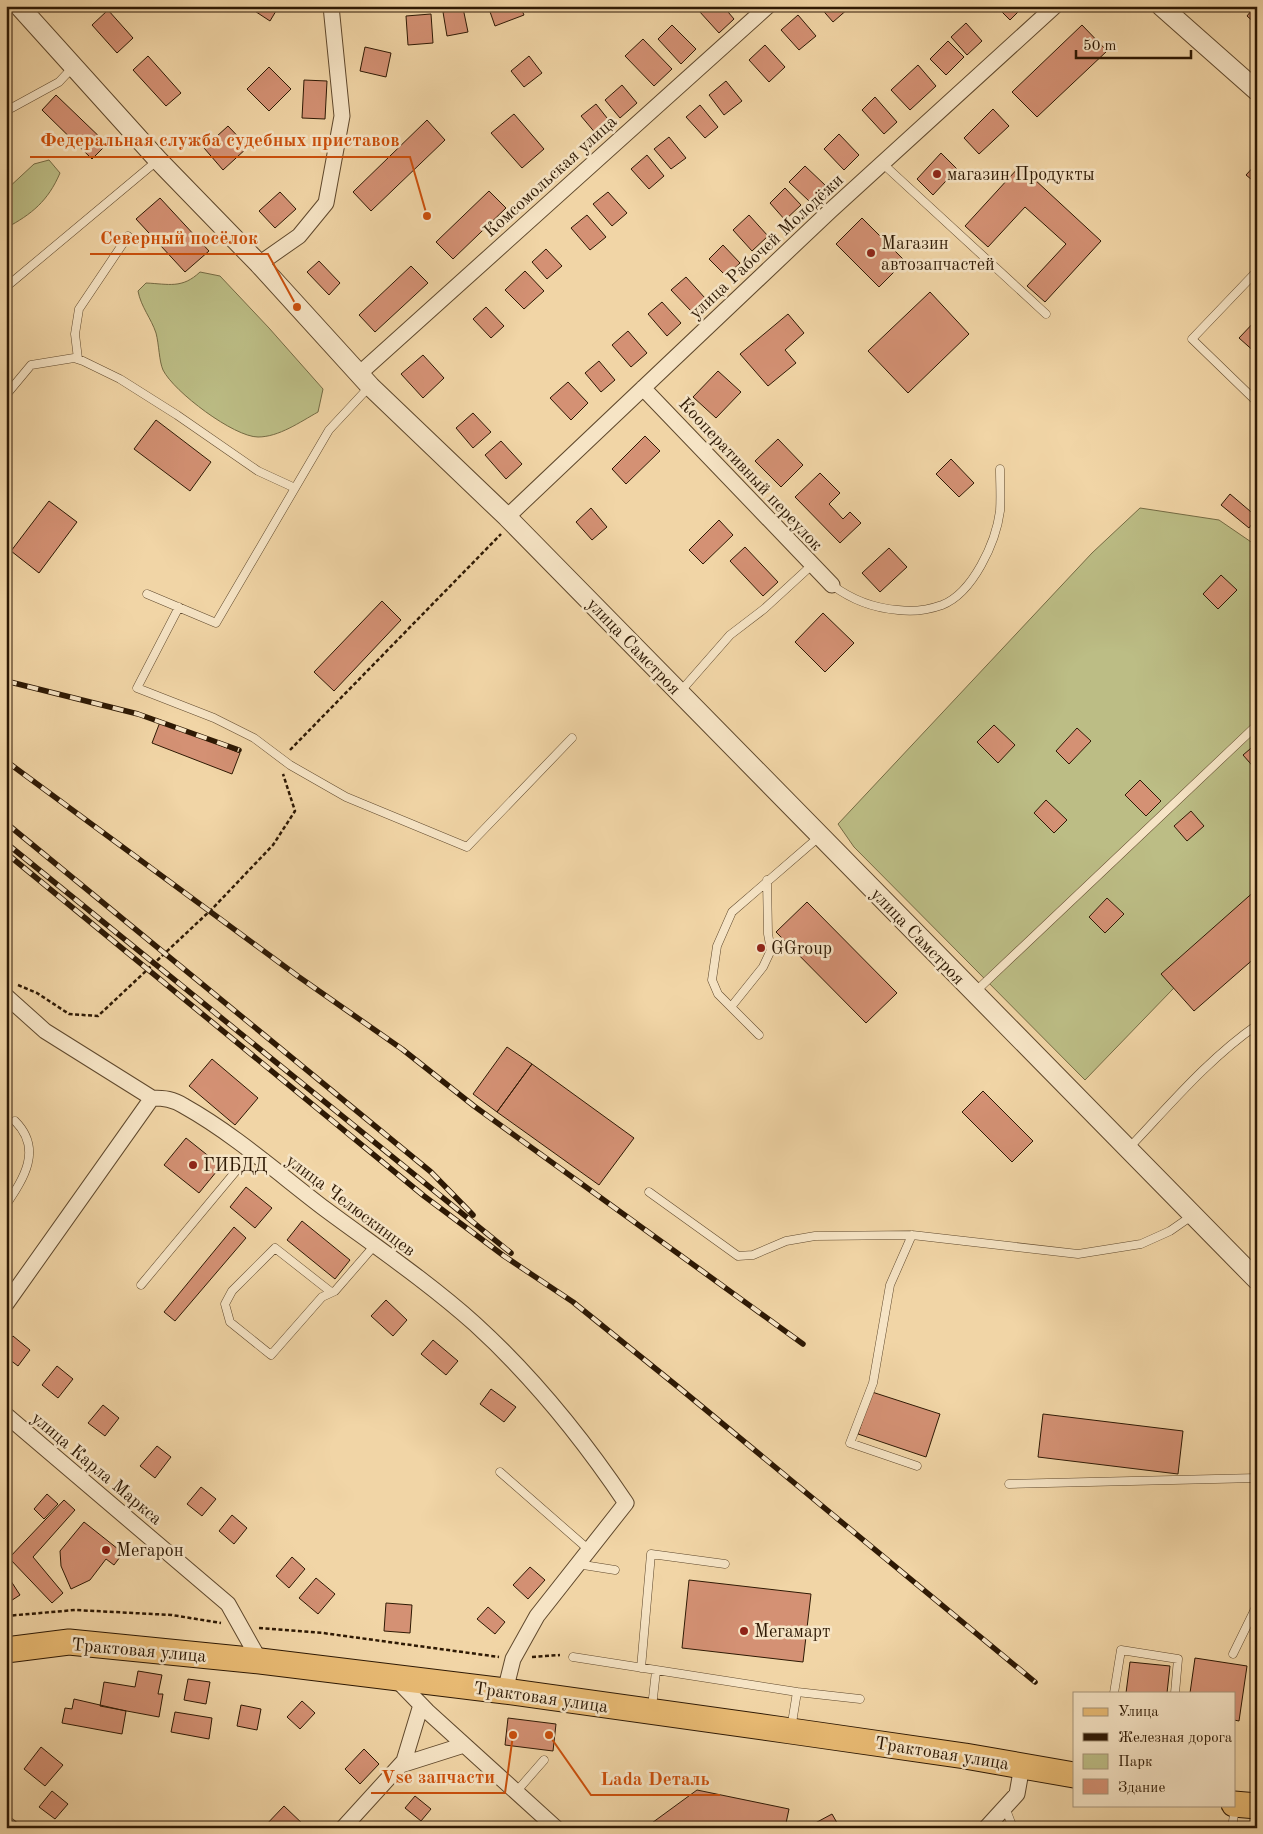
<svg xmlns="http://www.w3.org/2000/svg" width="1263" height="1834" font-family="'Old Standard TT',serif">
<rect width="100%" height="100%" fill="#f1d5a6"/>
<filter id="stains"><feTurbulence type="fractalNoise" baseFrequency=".004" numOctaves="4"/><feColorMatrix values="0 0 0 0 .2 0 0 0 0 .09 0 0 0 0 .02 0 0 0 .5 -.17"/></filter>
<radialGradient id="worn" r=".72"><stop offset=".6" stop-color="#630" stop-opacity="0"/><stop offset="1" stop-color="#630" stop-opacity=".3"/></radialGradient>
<!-- green -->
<path fill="#bcbd85" stroke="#756b44" d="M49,160l11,13c-12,28 -28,41 -54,55v-38l28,-26z
M200,272l20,4 49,52 54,61 -5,23c-18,10 -39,25 -60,25 -24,0 -84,-45 -95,-67 -4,-9 -4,-26 -7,-37 -5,-15 -15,-26 -18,-42l8,-8c23,1 36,6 54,-11z
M1140,508l79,12 38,26v356l-172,178 -231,-233 -16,-23 254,-271z"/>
<!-- building -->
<path fill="#d49174" stroke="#2e1904" d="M247,6h32l-9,15z
M488,6h32l4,9 -29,11z
M705,6h18l11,13 -15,14 -20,-22z
M819,6h29l1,2 -16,14z
M996,6h28l-14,14z
M1255,6h2v19l-10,-9z
M463,8l5,24 -21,4 -4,-24z
M108,10l25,28 -16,15 -25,-28z
M431,14l2,29 -25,2 -2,-29z
M798,15l18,21 -17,14 -18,-20z
M966,23l16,18 -15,14 -16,-18z
M672,25l24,24 -15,15 -23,-25z
M1082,25l25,26 -70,66 -25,-25z
M643,39l29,30 -18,17 -29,-30z
M948,41l16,16 -18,18 -16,-16z
M765,45l20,22 -16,15 -20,-22z
M365,47l26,6 -5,24 -26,-6z
M148,56l33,37 -15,13 -33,-36z
M529,56l13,17 -18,14 -13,-16z
M918,65l18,21 -26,24 -19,-20z
M269,67l22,22 -22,22 -22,-22z
M304,80l23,1 -2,38 -23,-1z
M726,81l16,20 -18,14 -15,-20z
M622,85l15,18 -17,15 -15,-18z
M56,95l51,49 -15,15 -50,-49z
M875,97l22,25 -13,12 -22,-24z
M596,104l15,19 -14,12 -16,-19z
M700,105l18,22 -13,11 -19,-21z
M993,109l16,17 -30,28 -15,-16z
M514,114l30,35 -22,19 -31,-35z
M427,120l18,20 -74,71 -18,-19z
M228,126l20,21 -25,23 -19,-22z
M839,134l20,21 -15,15 -20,-21z
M669,137l17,21 -15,11 -17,-20z
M941,153l16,16 -24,26 -16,-16z
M647,155l17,21 -15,13 -18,-20z
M1257,163v21l-11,-9z
M805,166l20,19 -16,16 -20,-19z
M1020,166l81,75 -56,61 -18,-16 39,-42 -41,-37 -37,40 -23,-21z
M785,188l16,17 -16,15 -15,-17z
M489,191l17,17 -53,51 -17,-17z
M280,192l16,17 -21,19 -16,-17z
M608,192l19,21 -15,13 -19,-22z
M160,198l49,53 -24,21 -49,-53z
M587,215l19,22 -16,13 -19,-22z
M749,215l19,21 -16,15 -19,-21z
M862,218l43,43 -26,26 -43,-43z
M723,245l17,18 -14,13 -17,-17z
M546,249l16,17 -15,13 -15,-17z
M319,261l21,22 -11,12 -22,-23z
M411,266l17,17 -53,49 -16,-17z
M525,271l19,20 -20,18 -19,-19z
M686,277l19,21 -14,13 -20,-21z
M930,292l39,42 -61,59 -40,-42z
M662,302l19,21 -14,13 -19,-22z
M486,307l18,19 -13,12 -18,-19z
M788,314l16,19 -19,17 11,13 -28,23 -28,-32z
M1257,319v35l-18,-16z
M628,331l19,22 -16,14 -19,-22z
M423,355l21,23 -21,20 -22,-24z
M599,361l16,19 -14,12 -16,-19z
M718,371l23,21 -25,26 -23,-21z
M568,382l20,21 -17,17 -21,-22z
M473,413l18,19 -18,16 -17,-20z
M156,420l55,42 -21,29 -56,-42z
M645,436l15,15 -34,33 -14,-15z
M778,439l25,26 -22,22 -26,-26z
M501,441l21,23 -16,15 -21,-24z
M951,459l23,24 -15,14 -23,-23z
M820,473l20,20 -11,11 14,15 7,-7 11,11 -21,20 -45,-46z
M1230,494l27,23 -8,11 -28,-23z
M49,501l28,21 -38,51 -28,-22z
M591,508l16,19 -15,13 -16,-18z
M719,520l14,15 -30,29 -14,-14z
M745,547l33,35 -15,14 -33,-35z
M889,548l18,19 -27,25 -18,-19z
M1221,575l16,15 -19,19 -15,-15z
M382,601l19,19 -67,71 -20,-19z
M823,613l31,30 -29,29 -30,-30z
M160,722l80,31 -8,21 -80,-31z
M994,725l21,20 -17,18 -21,-21z
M1077,728l14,13 -22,23 -13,-13z
M1257,743v28l-14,-16z
M1140,780l21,21 -15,15 -21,-21z
M1046,800l21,20 -13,13 -20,-20z
M1191,811l13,15 -17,15 -13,-15z
M1257,889v67l-63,55 -33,-37z
M1107,898l17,16 -19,19 -16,-16z
M807,902l90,91 -31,30 -90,-91z
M507,1047l25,17 -35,48 -24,-18z
M212,1059l46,39 -23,27 -46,-39z
M532,1064l102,74 -35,47 -102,-73z
M983,1091l50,50 -21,21 -50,-50z
M186,1138l35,28 -22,27 -35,-28z
M246,1187l26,21 -17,20 -25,-21z
M302,1221l48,39 -15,19 -48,-39z
M234,1227l12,11 -71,83 -11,-9z
M386,1300l21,20 -14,16 -22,-20z
M13,1336l17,14 -12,16 -12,-9v-13z
M433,1340l25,21 -12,14 -25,-21z
M57,1366l16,13 -15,19 -16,-13z
M491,1389l25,18 -12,15 -24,-18z
M872,1392l68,22 -14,43 -68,-23z
M103,1405l16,13 -14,18 -17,-13z
M1043,1414l140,17 -5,43 -140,-17z
M157,1446l14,11 -16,21 -15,-12z
M201,1487l15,12 -14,17 -15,-12z
M47,1494l11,10 -14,15 -10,-10z
M64,1500l11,10 -42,47 30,36 -11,10 -43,-45z
M232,1515l15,13 -13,16 -15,-13z
M84,1522l39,31 -9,12 -8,-6 -16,21 -19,9 -10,-23 -1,-15z
M292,1557l13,12 -16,19 -13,-12z
M530,1567l15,13 -17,19 -15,-14z
M9,1578l11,17 -14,9v-25z
M316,1578l19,16 -17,20 -19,-16z
M689,1580l122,14 -8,68 -121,-14z
M386,1603l26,2 -2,28 -26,-2z
M488,1607l17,15 -10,12 -18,-15z
M1195,1658l52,8 -8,55 -5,-1v-27h-44z
M1130,1662l40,4 -3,27h-41z
M138,1671l24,4 -4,19h5l-4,23 -59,-11 4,-24 31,5z
M188,1679l22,3 -4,22 -22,-4z
M74,1699l52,12 -4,23 -60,-11 3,-15 7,1z
M302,1701l13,12 -15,16 -13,-12z
M241,1705l20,4 -4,21 -20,-4z
M175,1712l37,6 -3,21 -38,-7z
M508,1718l48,6 -3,27 -48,-6z
M41,1747l22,18 -18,21 -21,-17z
M364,1749l15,15 -19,20 -15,-15z
M697,1790l92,19 -4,19h-61l-18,-4 -6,4h-55z
M52,1791l16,13 -13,15 -16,-12z
M415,1796l16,13 -10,12 -16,-13z
M284,1806l23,22h-44z
M832,1814l8,14h-34z"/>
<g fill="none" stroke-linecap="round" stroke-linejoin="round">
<defs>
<path id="service" d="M6,111l53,-29 14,-15
M882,163l164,151
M1257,271l-65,68 65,63
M6,287l152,-127
M78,359l-3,-25 4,-25 49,-73
M6,395l25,-30 43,-7 9,3 37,18 57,36 81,56 37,17
M832,585c20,15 40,23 66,25 15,2 30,0 44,-5 31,-12 54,-63 58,-94 1,-14 0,-28 0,-42
M147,594l69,29 113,-193 41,-44
M179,607l-42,81 77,30 40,20 36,27 56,32 121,50 105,-109
M680,692l50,-57 34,-26 48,-44
M975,992l282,-267
M731,1007l32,-40 8,-17 -3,-16 -1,-54
M759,1035l-41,-41 -6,-14 5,-34 15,-34 88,-76
M1128,1149c41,-43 80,-90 129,-124
M649,1192l89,64 15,-1 33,-14 29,-5 97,-1 166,19 63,-10 29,-13 23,-16
M6,1205c18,-27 37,-56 9,-84
M912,1235l-22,50 -17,98 -23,60 67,23
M141,1285l110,-132
M331,1292l-56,-44 -43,43 -7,13 5,18 41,33 51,-58 13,-6 39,-45
M500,1472l88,77
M1009,1484l248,-6
M577,1564l38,6
M1233,1654l24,-49
M573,1657l224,35 63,7
M641,1668l10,-114 74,10
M1114,1693l7,-43 57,9 -3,34
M652,1707l4,-36
M791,1729l6,-37
M516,1792l28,-32
M1005,1807l8,21
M1232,1828l3,-20"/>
<path id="minor" d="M259,264l40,-28 27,-33 16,-87 -11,-110
M359,374l409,-368
M643,388l189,197
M507,517l323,-306 225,-205
M6,996l39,35 107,67c12,0 21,1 32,8 50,28 95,68 141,103 50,37 103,73 150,115 57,52 108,115 151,179l-89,113 -24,43 -8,32
M6,1304l146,-206
M6,1415l222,189 32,57
M395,1678l32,33 129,117
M401,1765l63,-20
M6,1824l5,4
M343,1828l61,-67 17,-56
M986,1828l31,-34 5,-28"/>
<path id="tertiary" d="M19,6l139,154 101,104 111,122 137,131 750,763
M1161,6l96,85"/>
<path id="primary" d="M6,1650l63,-8 191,19 245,30 286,40 174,25 109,19
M1234,1804l23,2"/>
</defs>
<!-- service casing -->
<use href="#service" stroke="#5f482c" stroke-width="9"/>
<!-- minor casing -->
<use href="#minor" stroke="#5f482c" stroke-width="17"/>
<!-- tertiary casing -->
<use href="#tertiary" stroke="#5f482c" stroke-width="21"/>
<!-- primary casing -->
<use href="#primary" stroke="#2e1904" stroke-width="27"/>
<!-- path -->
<path stroke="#2e1904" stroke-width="2.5" stroke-dasharray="4 2.5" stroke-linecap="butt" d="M290,750l211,-216
M18,985l19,8 32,21 29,2 115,-108 60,-63 22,-34 -12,-37
M6,1616l69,-6 97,5 49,8
M259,1628l64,5 176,24
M532,1657l28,-2"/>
<!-- service -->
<use href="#service" stroke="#f6e4c5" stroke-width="8"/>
<!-- minor -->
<use href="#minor" stroke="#f6e4c5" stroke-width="15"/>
<!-- tertiary -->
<use href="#tertiary" stroke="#f6e4c5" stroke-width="19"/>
<!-- primary -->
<use href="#primary" stroke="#e8ba73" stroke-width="25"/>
<defs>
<path id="rail" d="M6,681l132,33 101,36
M6,761l293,216 103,72 72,57 329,238
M6,823l425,349 42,43
M6,843l505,410
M6,853l418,343 80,60 69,46 104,84 358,296"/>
</defs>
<!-- rail casing -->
<use href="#rail" stroke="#2e1904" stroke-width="5.5"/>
<!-- rail -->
<use href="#rail" stroke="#f6e4c5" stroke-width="4" stroke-dasharray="11" stroke-linecap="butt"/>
</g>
<!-- markers -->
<g fill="#8f2418" stroke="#f6e4c5" stroke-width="2">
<circle cx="937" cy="174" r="5"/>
<circle cx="871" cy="253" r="5"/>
<circle cx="761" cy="948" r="5"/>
<circle cx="193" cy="1165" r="5"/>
<circle cx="106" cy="1550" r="5"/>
<circle cx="744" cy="1631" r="5"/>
</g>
<g text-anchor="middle" stroke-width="5" stroke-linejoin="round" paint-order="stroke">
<!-- poi labels -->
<g font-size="18" fill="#2e1904" stroke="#f6e4c5" text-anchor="start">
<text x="947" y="180">магазин Продукты</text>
<text x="881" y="249">Магазин<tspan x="881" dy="21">автозапчастей</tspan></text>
<text x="771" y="954">GGroup</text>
<text x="203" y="1171">ГИБДД</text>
<text x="116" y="1556">Мегарон</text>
<text x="754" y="1637">Мегамарт</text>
</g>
<!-- street labels -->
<g font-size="18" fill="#2e1904" stroke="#f6e4c5">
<text transform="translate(550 176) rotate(-42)" y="6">Комсомольская улица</text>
<text transform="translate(766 246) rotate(-43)" y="6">улица Рабочей Молодёжи</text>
<text transform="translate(751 474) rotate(47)" y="6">Кооперативный переулок</text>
<text transform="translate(634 646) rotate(46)" y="6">улица Самстроя</text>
<text transform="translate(918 936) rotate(46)" y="6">улица Самстроя</text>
<text transform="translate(351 1205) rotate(37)" y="6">улица Челюскинцев</text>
<text transform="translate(97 1468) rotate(40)" y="6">улица Карла Маркса</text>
<text transform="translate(139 1650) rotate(5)" y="6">Трактовая улица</text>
<text transform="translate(541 1697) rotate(8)" y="6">Трактовая улица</text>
<text transform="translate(942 1753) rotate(9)" y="6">Трактовая улица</text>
</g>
</g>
<!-- callouts -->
<path fill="none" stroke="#cc4f0b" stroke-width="2" d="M427 216L410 157H30M297 307L268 254H90M513 1735L505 1793H371M549 1735L591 1795H720"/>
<g fill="#cc4f0b" stroke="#f6e4c5" stroke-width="2">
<circle cx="427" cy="216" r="5"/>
<circle cx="297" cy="307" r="5"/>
<circle cx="513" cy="1735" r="5"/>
<circle cx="549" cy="1735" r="5"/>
</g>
<g font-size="19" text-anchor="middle" font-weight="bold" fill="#cc4f0b" stroke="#f6e4c5" stroke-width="5" stroke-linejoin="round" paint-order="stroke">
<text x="220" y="146">Федеральная служба судебных приставов</text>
<text x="179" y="244">Северный посёлок</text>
<text x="438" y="1783">Vse запчасти</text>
<text x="655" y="1785">Lada Dеталь</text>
</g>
<!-- margin -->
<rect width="1263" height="1834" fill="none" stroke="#f1d5a6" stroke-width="25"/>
<rect x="8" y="8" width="1248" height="1819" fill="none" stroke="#2e1904" stroke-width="2.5"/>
<rect x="12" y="12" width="1238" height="1809" fill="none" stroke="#2e1904"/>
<!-- legend -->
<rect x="1073" y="1692" width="162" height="115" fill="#f6e4c5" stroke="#a69378"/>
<rect x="1083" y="1708" width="25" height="8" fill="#e8ba73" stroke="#a69378"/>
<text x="1118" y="1716" font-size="15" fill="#2e1904">Улица</text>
<rect x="1083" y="1733" width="25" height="8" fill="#2e1904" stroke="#a69378"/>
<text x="1118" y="1742" font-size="15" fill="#2e1904">Железная дорога</text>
<rect x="1083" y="1754" width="25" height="15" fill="#bcbd85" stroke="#a69378"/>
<text x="1118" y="1766" font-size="15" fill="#2e1904">Парк</text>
<rect x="1083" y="1779" width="25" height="15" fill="#d49174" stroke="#a69378"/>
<text x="1118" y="1792" font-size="15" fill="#2e1904">Здание</text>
<!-- scale -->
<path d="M1076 50v8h115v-8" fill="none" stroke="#2e1904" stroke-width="2.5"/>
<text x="1083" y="50" font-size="15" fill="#2e1904" stroke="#f6e4c5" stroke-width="4" paint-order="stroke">50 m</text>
<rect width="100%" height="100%" filter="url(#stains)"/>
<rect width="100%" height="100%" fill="url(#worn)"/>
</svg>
